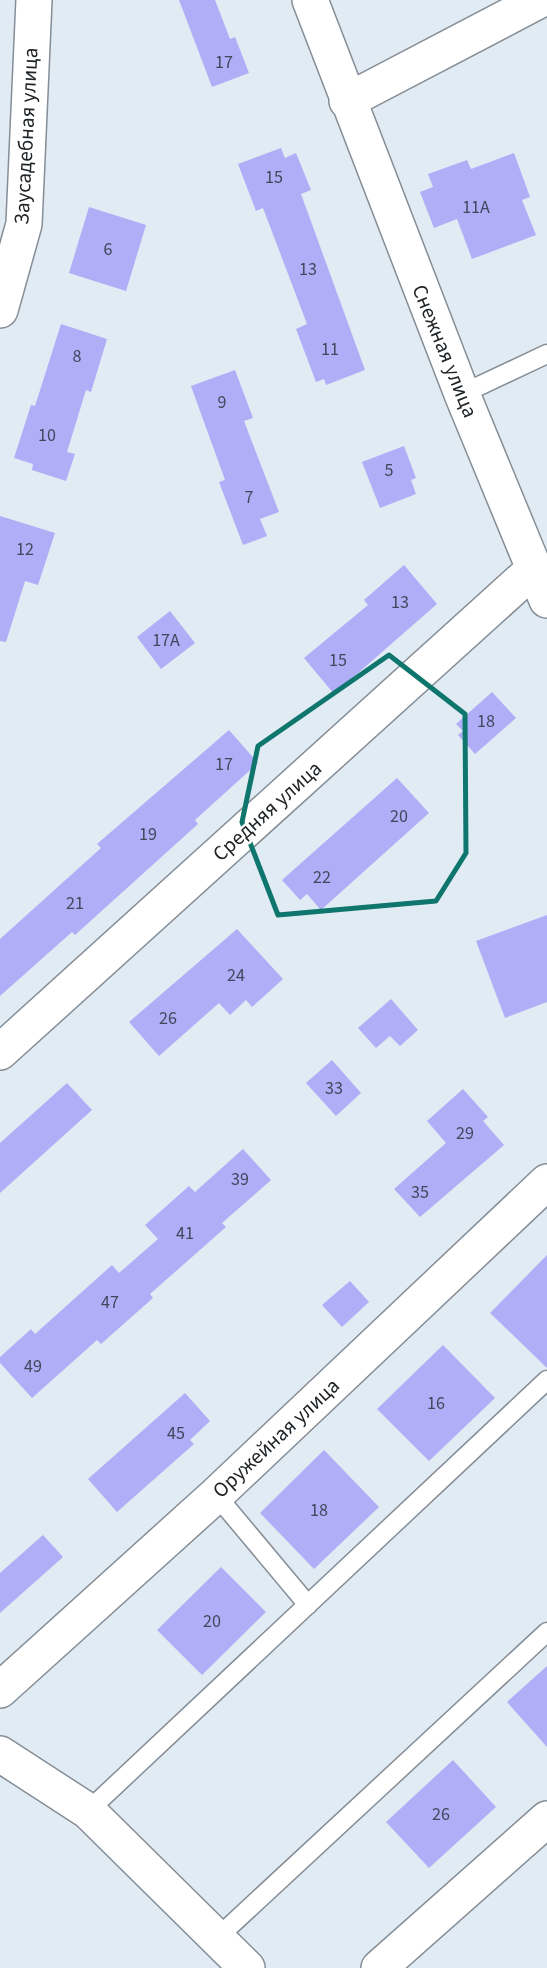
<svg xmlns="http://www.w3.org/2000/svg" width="547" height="1968" font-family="'Source Sans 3',sans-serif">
<rect width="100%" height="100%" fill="#e1ebf4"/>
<!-- building -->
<path fill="#afaef7" d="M179,0h36l15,39 5,-2 14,36 -37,14z
M281,148l4,10 11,-5 15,37 -10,4 64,176 -39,15 -2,-6 -8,3 -20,-53 11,-5 -44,-116 -7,3 -18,-47z
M514,153l16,44 -8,3 14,35 -64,24 -15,-40 -23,9 -14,-36 13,-5 -5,-13 39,-14 4,9z
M89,207l57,18 -20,66 -57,-18z
M61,324l46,15 -16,53 -5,-2 -19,62 8,2 -9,27 -34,-11 1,-6 -19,-6 17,-53 4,1z
M235,370l18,48 -9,3 35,91 -19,7 7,17 -24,9 -24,-63 6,-2 -34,-94z
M404,446l12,32 -5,2 5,14 -36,14 -18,-46z
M0,516l55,17 -17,52 -13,-4 -19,61 -6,-1z
M404,565l33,39 -103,90 -30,-36 64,-53 -4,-5z
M170,611l25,32 -34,26 -24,-32z
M492,692l24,26 -41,36 -17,-19 5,-4 -7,-7z
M229,730l29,33 -63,57 3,4 -123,111 -3,-3 -72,64v-57l101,-91 -4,-4z
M397,778l32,35 -108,97 -14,-16 -7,6 -18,-20z
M547,915v87l-42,16 -29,-77z
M237,929l46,50 -31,28 -6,-7 -16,15 -11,-12 -60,53 -30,-34z
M391,999l27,31 -18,16 -10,-10 -14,12 -18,-20z
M332,1060l29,33 -25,23 -30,-33z
M67,1083l25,27 -92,83v-50z
M463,1089l25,28 -5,4 21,24 -84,72 -26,-28 52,-46 -19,-22z
M243,1149l28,31 -49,43 4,4 -76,67 3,4 -52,46 -4,-4 -65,58 -32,-35v-6l31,-28 4,5 77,-69 7,8 39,-34 -13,-14 44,-39 6,6z
M547,1255v113l-57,-55z
M350,1281l19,21 -27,25 -20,-22z
M443,1345l52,53 -66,63 -52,-52z
M185,1393l25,28 -20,19 4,4 -77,68 -29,-33z
M324,1450l55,57 -65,62 -54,-56z
M43,1535l20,22 -63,56v-40z
M221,1567l45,45 -64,63 -45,-45z
M547,1666v81l-40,-45z
M453,1760l43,47 -67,61 -43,-46z"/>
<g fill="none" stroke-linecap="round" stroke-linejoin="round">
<defs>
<path id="lane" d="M462,394l85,-40
M216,1495l92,110
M88,1811l459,-431
M217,1938l330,-306"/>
<path id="street" d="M310,0l152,394 85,206
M347,101l193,-101
M0,310l24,-86 10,-224
M0,1052l534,-483
M0,1690l216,-195 331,-313
M0,1754l88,57 159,157
M379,1968l168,-149"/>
</defs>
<!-- lane casing -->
<use href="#lane" stroke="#858e96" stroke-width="21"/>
<!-- street casing -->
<use href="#street" stroke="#858e96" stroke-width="38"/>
<!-- lane -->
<use href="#lane" stroke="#fff" stroke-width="18"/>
<!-- street -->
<use href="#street" stroke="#fff" stroke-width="35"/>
</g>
<!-- marked area -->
<path fill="none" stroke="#0f766e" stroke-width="5" stroke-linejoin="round" d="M389,655l76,59 1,139 -30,48 -158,14 -36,-93 16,-76z"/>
<g text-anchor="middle" stroke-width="5" stroke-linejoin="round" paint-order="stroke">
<!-- number labels -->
<g font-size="18" fill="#44475c">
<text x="224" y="68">17</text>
<text x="274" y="183">15</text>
<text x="476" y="213">11А</text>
<text x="108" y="255">6</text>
<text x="308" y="275">13</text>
<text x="330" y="355">11</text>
<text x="77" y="362">8</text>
<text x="222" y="408">9</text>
<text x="47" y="441">10</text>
<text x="389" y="476">5</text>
<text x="249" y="503">7</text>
<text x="25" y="555">12</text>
<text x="400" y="608">13</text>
<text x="166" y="646">17А</text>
<text x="338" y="666">15</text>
<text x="486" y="727">18</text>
<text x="224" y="770">17</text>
<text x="399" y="822">20</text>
<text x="148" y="840">19</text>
<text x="322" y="883">22</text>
<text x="75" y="909">21</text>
<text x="236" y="981">24</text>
<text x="168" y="1024">26</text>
<text x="334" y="1094">33</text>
<text x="465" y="1139">29</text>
<text x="240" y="1185">39</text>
<text x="420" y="1198">35</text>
<text x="185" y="1239">41</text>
<text x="110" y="1308">47</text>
<text x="33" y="1372">49</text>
<text x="436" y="1409">16</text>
<text x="176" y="1439">45</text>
<text x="319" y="1516">18</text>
<text x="212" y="1627">20</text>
<text x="441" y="1820">26</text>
</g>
<!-- street labels -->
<g font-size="21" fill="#212528" stroke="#fff">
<text transform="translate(26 136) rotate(-87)" y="7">Заусадебная улица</text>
<text transform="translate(445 351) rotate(68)" y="7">Снежная улица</text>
<text transform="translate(267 811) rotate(-42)" y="7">Средняя улица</text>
<text transform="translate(276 1438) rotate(-43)" y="7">Оружейная улица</text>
</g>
</g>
</svg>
